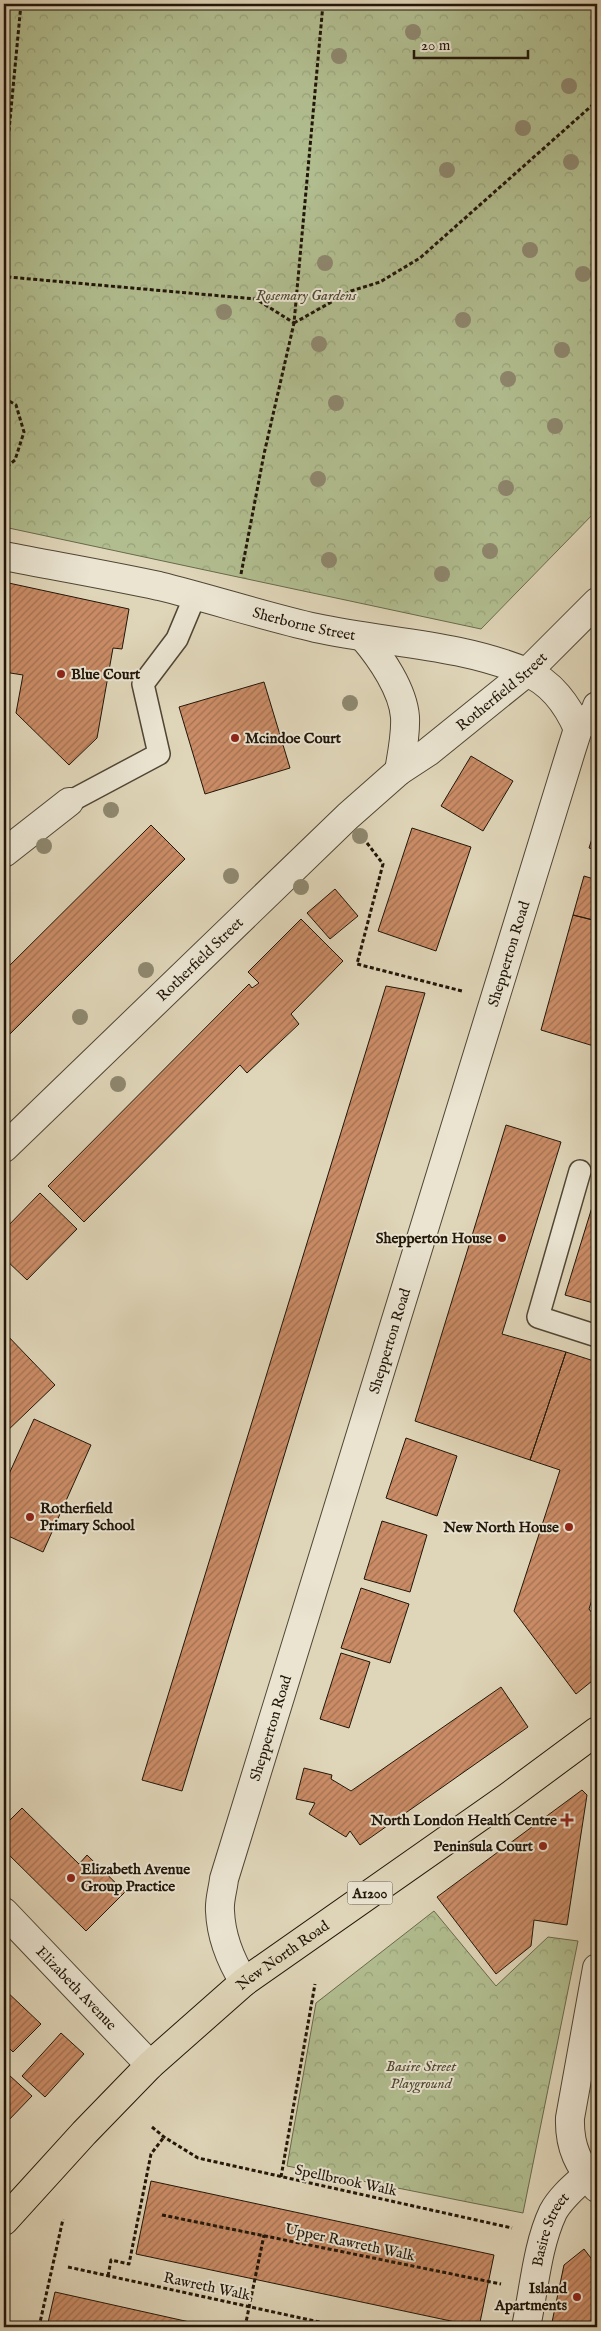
<svg xmlns="http://www.w3.org/2000/svg" width="601" height="2331" font-family="'IM FELL English',serif">
<defs>
<pattern id="park-crowns" width="20" height="18" patternUnits="userSpaceOnUse" patternTransform="scale(1.25)"><rect width="20" height="18" fill="#b1bd8f"/><path d="M2 6a3 3 0 1 1 6 0M12 15a3 3 0 1 1 6 0" fill="none" stroke="#98a27a"/></pattern>
<pattern id="building-hatch" width="6" height="6" patternUnits="userSpaceOnUse" patternTransform="scale(1.25)"><rect width="6" height="6" fill="#ca8c66"/><path d="M-1 1l2-2M0 6l6-6M5 7l2-2" fill="none" stroke="#a47152"/></pattern>
</defs>
<rect width="100%" height="100%" fill="#dfd5b8"/>
<filter id="stains"><feTurbulence type="fractalNoise" baseFrequency=".004" numOctaves="4"/><feColorMatrix values="0 0 0 0 .2 0 0 0 0 .09 0 0 0 0 .02 0 0 0 .5 -.17"/></filter>
<radialGradient id="worn" r=".72"><stop offset=".6" stop-color="#630" stop-opacity="0"/><stop offset="1" stop-color="#630" stop-opacity=".3"/></radialGradient>
<!-- park -->
<path fill="url(#park-crowns)" stroke="#696a4c" d="M4,4h593v506l-116,119 -477,-102z
M434,1911l62,75 52,-49 30,4 -55,272 -236,-47 29,-163z"/>
<!-- building -->
<path fill="url(#building-hatch)" stroke="#211609" d="M4,582l125,27 -7,40 -9,-1 -16,90 -28,27 -53,-52 7,-38 -19,-3z
M264,682l26,86 -85,26 -26,-87z
M471,756l42,25 -30,50 -42,-25z
M597,823v27l-8,-2z
M151,825l34,34 -181,181v-69z
M412,828l59,19 -35,104 -58,-20z
M584,876l13,4v41l-24,-6z
M335,889l23,27 -28,23 -23,-26z
M573,915l24,6v126l-56,-17z
M301,919l42,42 -52,53 8,10 -52,49 -7,-8 -156,157 -36,-36 201,-202 3,4 7,-5 -11,-11z
M386,986l39,7 -243,798 -40,-11z
M506,1125l55,17 -59,192 64,18 -36,108 -115,-39z
M597,1191v113l-32,-9z
M40,1193l37,36 -50,51 -23,-22v-28z
M4,1332l51,53 -51,49z
M566,1352l31,10v222l-8,25 8,11v57l-21,17 -62,-83 46,-141 -30,-10z
M34,1419l57,26 -48,107 -39,-18v-49z
M406,1438l51,18 -20,60 -51,-18z
M382,1521l45,14 -17,57 -46,-13z
M361,1588l48,16 -19,59 -49,-15z
M341,1653l29,9 -21,66 -29,-9z
M501,1687l27,40 -168,118 -10,-14 -4,6 -37,-23 6,-11 -19,-4 8,-31 28,7 -1,4 20,12z
M582,1790l5,5 -20,130 -33,-5 -3,26 -35,28 -59,-77z
M22,1808l57,56 8,-9 38,37 -39,39 -82,-81v-24z
M4,1989l37,35 -28,28 -9,-9z
M61,2033l23,21 -39,43 -23,-21z
M9,2075l23,21 -27,28 -1,-44z
M151,2181l343,74 -15,72 -343,-73z
M584,2249l13,17v61h-46l13,-62z
M55,2292l157,35h-165z"/>
<g fill="none" stroke-linecap="round" stroke-linejoin="round">
<defs>
<path id="service" d="M69,802l90,-48 -16,-70 34,-45 18,-43
M580,1171l-42,146 59,19"/>
<g id="minor">
<path id="s1" d="M4,556c51,10 104,19 155,30 53,13 104,30 157,42 70,15 143,16 210,44 25,10 42,34 52,57"/>
<path d="M364,638c17,20 39,52 41,79 1,18 -3,36 -6,54"/>
<path d="M4,853l65,-51"/>
<path id="s2" d="M4,1148l344,-332 51,-45 29,-19 99,-80 70,-70"/>
<path id="s3" d="M4,1912l146,153"/>
<path d="M597,1968l-27,150c-1,30 9,47 27,70"/>
<path id="s4" d="M244,1982c-13,-21 -23,-46 -24,-71 -1,-10 3,-22 4,-32l347,-1128 7,-22 17,-17 2,-6"/>
<path id="s5" d="M526,2327c8,-37 11,-81 27,-115 8,-15 22,-26 34,-37"/>
</g>
<g id="primary">
<path id="s6" d="M4,2221l80,-88 66,-68 94,-83 264,-185 89,-66"/>
</g>
</defs>
<!-- service casing -->
<use href="#service" stroke="#504635" stroke-width="24"/>
<!-- minor casing -->
<use href="#minor" stroke="#504635" stroke-width="30"/>
<!-- primary casing -->
<use href="#primary" stroke="#211609" stroke-width="30"/>
<!-- path -->
<path stroke="#211609" stroke-width="3" stroke-dasharray="4 2.5" stroke-linecap="butt" d="M4,183l17,-179
M4,283l4,-6 248,22 38,24
M294,323l57,-32 29,-9 40,-24 177,-157
M4,398l12,7 8,27 -9,28 -11,9
M241,574l23,-120 30,-131 29,-319
M367,843l16,21 -26,100 105,27
M152,2127l12,10 34,21 314,70
M281,2177l34,-193
M162,2215l339,69
M68,2267l274,60
M108,2276l3,-16 18,4 22,-110 13,-17
M39,2327l24,-108
M245,2327l19,-92"/>
<!-- service -->
<use href="#service" stroke="#eae4d1" stroke-width="21"/>
<!-- minor -->
<use href="#minor" stroke="#eae4d1" stroke-width="28"/>
<!-- primary -->
<use href="#primary" stroke="#dfd5b8" stroke-width="28"/>
</g>
<!-- trees -->
<g fill="#8e876e">
<circle cx="413" cy="32" r="8"/>
<circle cx="339" cy="56" r="8"/>
<circle cx="569" cy="86" r="8"/>
<circle cx="523" cy="128" r="8"/>
<circle cx="571" cy="162" r="8"/>
<circle cx="447" cy="170" r="8"/>
<circle cx="530" cy="250" r="8"/>
<circle cx="325" cy="263" r="8"/>
<circle cx="583" cy="274" r="8"/>
<circle cx="224" cy="312" r="8"/>
<circle cx="463" cy="320" r="8"/>
<circle cx="319" cy="344" r="8"/>
<circle cx="562" cy="350" r="8"/>
<circle cx="508" cy="379" r="8"/>
<circle cx="336" cy="403" r="8"/>
<circle cx="555" cy="426" r="8"/>
<circle cx="318" cy="479" r="8"/>
<circle cx="506" cy="488" r="8"/>
<circle cx="490" cy="551" r="8"/>
<circle cx="329" cy="560" r="8"/>
<circle cx="442" cy="574" r="8"/>
<circle cx="350" cy="703" r="8"/>
<circle cx="111" cy="810" r="8"/>
<circle cx="360" cy="836" r="8"/>
<circle cx="44" cy="846" r="8"/>
<circle cx="231" cy="876" r="8"/>
<circle cx="301" cy="887" r="8"/>
<circle cx="146" cy="970" r="8"/>
<circle cx="80" cy="1017" r="8"/>
<circle cx="118" cy="1084" r="8"/>
</g>
<!-- markers -->
<g fill="#8f2418" stroke="#eae4d1" stroke-width="2">
<circle cx="61" cy="674" r="5"/>
<circle cx="235" cy="738" r="5"/>
<circle cx="502" cy="1238" r="5"/>
<circle cx="30" cy="1517" r="5"/>
<circle cx="569" cy="1527" r="5"/>
<path d="M564.5 1812.5h5v5h5v5h-5v5h-5v-5h-5v-5h5z"/>
<circle cx="543" cy="1846" r="5"/>
<circle cx="71" cy="1878" r="5"/>
<circle cx="577" cy="2297" r="5"/>
</g>
<g text-anchor="middle" stroke-width="4" stroke-linejoin="round" paint-order="stroke">
<!-- shield labels -->
<rect fill="#eae4d1" stroke="#5d5445" stroke-width="1" x="347.5" y="1881.5" width="45" height="23" rx="4"/>
<g font-size="14" font-weight="bold" fill="#211609">
<text x="370" y="1898">A1200</text>
</g>
<!-- park labels -->
<g font-size="15" font-style="italic" fill="#4c4831" stroke="#eae4d1">
<text x="306" y="300">Rosemary Gardens</text>
<text x="421" y="2071">Basire Street<tspan x="421" dy="17">Playground</tspan></text>
</g>
<!-- street labels -->
<g font-size="15" fill="#211609" stroke="#eae4d1">
<text dy="5" stroke="none"><textPath href="#s1" startOffset="308">Sherborne Street</textPath></text>
<text dy="5" stroke="none"><textPath href="#s2" startOffset="676">Rotherfield Street</textPath></text>
<text dy="5" stroke="none"><textPath href="#s4" startOffset="1076">Shepperton Road</textPath></text>
<text dy="5" stroke="none"><textPath href="#s2" startOffset="272">Rotherfield Street</textPath></text>
<text dy="5" stroke="none"><textPath href="#s4" startOffset="671">Shepperton Road</textPath></text>
<text dy="5" stroke="none"><textPath href="#s4" startOffset="266">Shepperton Road</textPath></text>
<text dy="5" stroke="none"><textPath href="#s6" startOffset="386">New North Road</textPath></text>
<text dy="5" stroke="none"><textPath href="#s3" startOffset="105">Elizabeth Avenue</textPath></text>
<text transform="translate(346 2180) rotate(12)" y="5">Spellbrook Walk</text>
<text dy="5" stroke="none"><textPath href="#s5" startOffset="101">Basire Street</textPath></text>
<text transform="translate(350 2242) rotate(12)" y="5">Upper Rawreth Walk</text>
<text transform="translate(207 2286) rotate(12)" y="5">Rawreth Walk</text>
</g>
<!-- poi labels -->
<g font-size="15" font-weight="bold" fill="#211609" stroke="#eae4d1" text-anchor="end">
<text x="71" y="679" text-anchor="start">Blue Court</text>
<text x="245" y="743" text-anchor="start">Mcindoe Court</text>
<text x="492" y="1243">Shepperton House</text>
<text x="40" y="1513" text-anchor="start">Rotherfield<tspan x="40" dy="17">Primary School</tspan></text>
<text x="559" y="1532">New North House</text>
<text x="557" y="1825">North London Health Centre</text>
<text x="533" y="1851">Peninsula Court</text>
<text x="81" y="1874" text-anchor="start">Elizabeth Avenue<tspan x="81" dy="17">Group Practice</tspan></text>
<text x="567" y="2293">Island<tspan x="567" dy="17">Apartments</tspan></text>
</g>
</g>
<!-- margin -->
<rect width="601" height="2331" fill="none" stroke="#dfd5b8" stroke-width="20"/>
<rect x="5" y="5" width="591" height="2321" fill="none" stroke="#211609" stroke-width="2.5"/>
<rect x="10" y="10" width="581" height="2311" fill="none" stroke="#211609"/>
<!-- scale -->
<path d="M414 50v8h114v-8" fill="none" stroke="#211609" stroke-width="2.5"/>
<text x="421" y="50" font-size="15" fill="#211609" stroke="#eae4d1" stroke-width="4" paint-order="stroke">20 m</text>
<rect width="100%" height="100%" filter="url(#stains)"/>
<rect width="100%" height="100%" fill="url(#worn)"/>
</svg>
